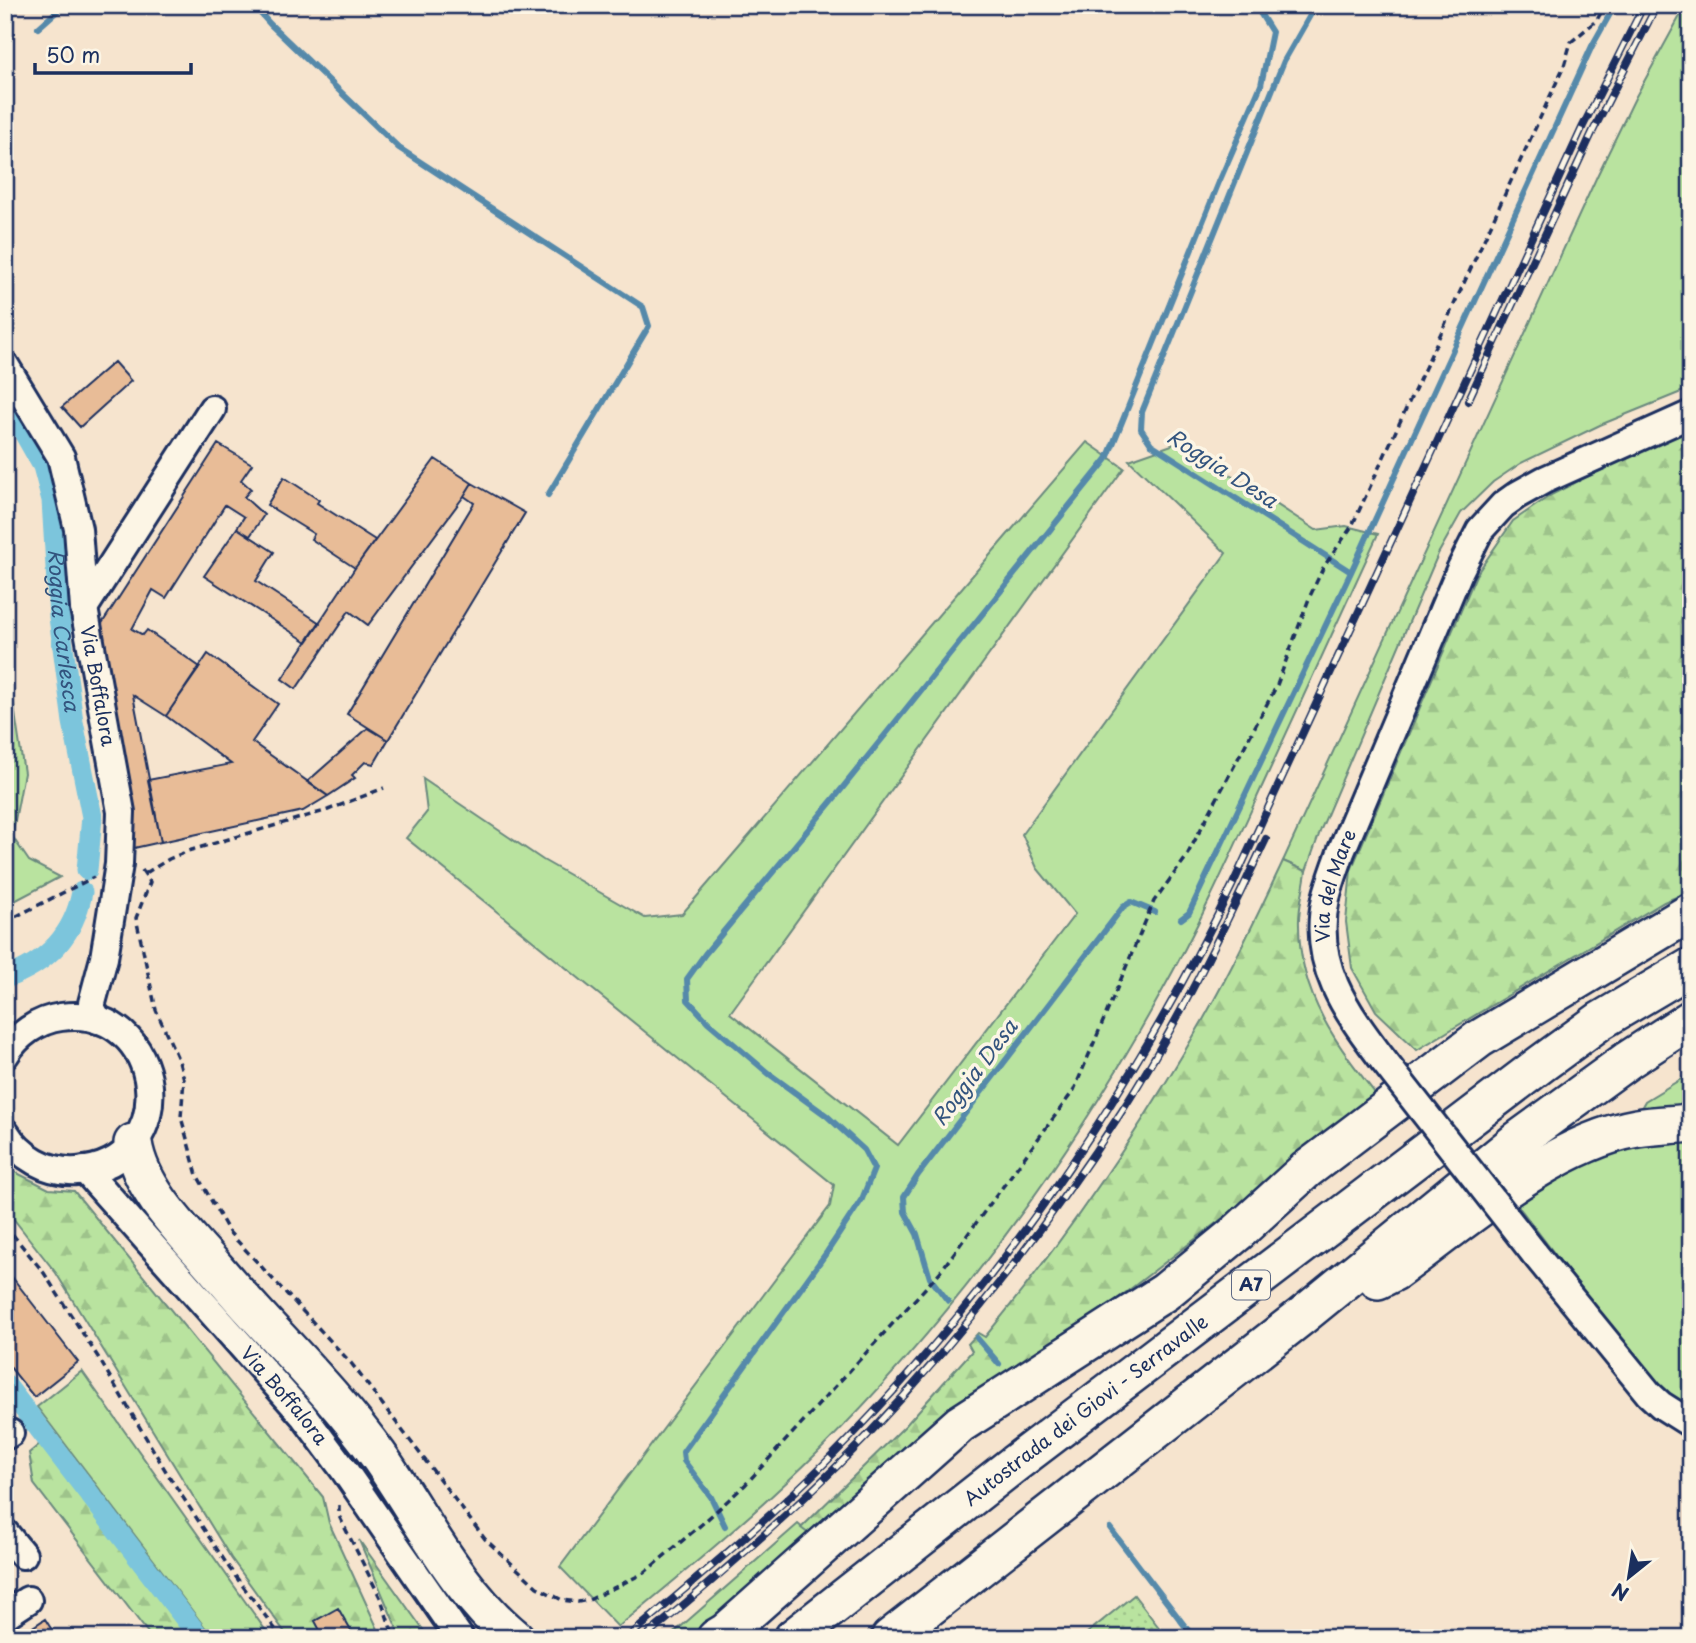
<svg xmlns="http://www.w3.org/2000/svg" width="1696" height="1643" font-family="'Playpen Sans',sans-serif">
<defs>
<pattern id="forest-firs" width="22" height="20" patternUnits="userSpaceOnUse" patternTransform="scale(1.75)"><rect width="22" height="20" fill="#b9e39f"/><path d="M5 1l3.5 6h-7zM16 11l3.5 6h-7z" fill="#9ec38b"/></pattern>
<pattern id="garden-dots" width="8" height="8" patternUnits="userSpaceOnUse" patternTransform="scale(1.75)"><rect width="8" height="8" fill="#b9e39f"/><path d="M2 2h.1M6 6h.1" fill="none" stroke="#9ec38b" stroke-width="1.8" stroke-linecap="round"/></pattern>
</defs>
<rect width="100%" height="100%" fill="#f6e4ce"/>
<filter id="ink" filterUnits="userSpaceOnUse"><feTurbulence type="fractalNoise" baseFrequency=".0143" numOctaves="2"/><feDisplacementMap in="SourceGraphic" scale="14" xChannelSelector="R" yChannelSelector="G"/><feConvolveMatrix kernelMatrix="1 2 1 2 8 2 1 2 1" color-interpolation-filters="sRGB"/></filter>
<g filter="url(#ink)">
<!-- grass -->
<path fill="#b9e39f" stroke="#6a897e" stroke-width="2" d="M1686,5h5v383l-91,37 -79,38 -28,19 -32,31 -23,41 -117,275 -15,42 -23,-10 315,-687 37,-76z
M1087,442l37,26 -394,545 168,132 177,-231 -38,-46 -15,-34 204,-281 -97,-93 51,-18 136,88 30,-4 32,8c-37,82 -75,164 -113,246 -33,72 -65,144 -104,213 -92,168 -209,325 -344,460 -63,62 -131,118 -199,174l-58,-60 270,-361 4,-21 -428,-347 21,-26 -4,-33 120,81 102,58 37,-4z
M5,647l19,126 -12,63 17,25 31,16 -55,29z
M1691,1073v35l-48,3 -2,-3 4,-7z
M1691,1133v277l-21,-13 -65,-77 -93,-122 110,-55z
M82,1371l189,267h-58l-176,-231z
M798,1524l15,13 -100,87 -22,14h-23z"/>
<!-- forest -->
<path fill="url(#forest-firs)" stroke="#6a897e" stroke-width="2" d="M1691,428v463l-27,11 -247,148 -41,-39 -24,-43 -6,-46 5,-52 125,-295 37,-54 38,-26 123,-63z
M1283,861l23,10c-2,18 -8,37 -7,54 0,71 38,120 80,173l-332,255 -234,184 -12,-9 104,-102 67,-75 -4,-7 10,-11 7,4c82,-100 155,-207 219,-319 29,-51 54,-104 79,-157z
M13,1171l36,18 25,2 249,306 6,26 53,115h-93l-58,-80 -175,-285 -51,-65v-34z
M41,1443l150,195h-39l-118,-154 -5,-31z
M359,1540l70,98h-28z"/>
<!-- garden -->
<path fill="url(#garden-dots)" stroke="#6a897e" stroke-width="2" d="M1134,1595l33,43h-86z"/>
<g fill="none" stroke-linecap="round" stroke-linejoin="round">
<!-- stream -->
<path stroke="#5589aa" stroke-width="6" d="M253,5l17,19 129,124 244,159 6,19 -101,169
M1316,5l-32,56 -142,351 -1,17 10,15 200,128
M38,28l26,-23
M1181,919l8,-6 162,-341 241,-526 23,-41
M948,1301l-18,-23 -13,-44 -12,-22 -1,-15 14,-22 205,-268 8,-5 24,10
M977,1338l22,26
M725,1526l-14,-29 -27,-36 -1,-9 144,-200 35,-53 12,-30 -10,-19 -37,-34 -59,-43 -60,-51 -20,-22 -1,-21 18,-25 131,-158 271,-337 112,-277 42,-97 11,-53 -17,-27
M1110,1528l84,110
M1686,1638l5,-5"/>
<!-- canal -->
<g stroke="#7bc5dc" stroke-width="21">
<path id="s1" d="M5,399l38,67 9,34 7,117 14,105 19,95 -5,53"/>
<path d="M5,978c42,-15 69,-42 77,-86"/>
<path d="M5,1384l195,254"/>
</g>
</g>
<!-- building -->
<path fill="#e8bc97" stroke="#1b2f5e" stroke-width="2" d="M114,362l17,19 -51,46 -18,-20z
M218,444l34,20 -11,16 10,9 -7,8 20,18 -14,21 -13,-8 7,-11 -19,-12 -59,93 -13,-8 -21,39 11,6 4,-5 53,37 -34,49 -33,-21 28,147 -27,6 -42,-209z
M435,459l37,24 -8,13 -96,129 -19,-14 -53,78 -14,-10 73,-111z
M284,477l35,23 -2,3 58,37 -20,28 -44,-29 3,-5 -47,-29z
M472,483l53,30 -137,227 -41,-26 127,-211 -10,-7z
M237,528l37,24 -18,29 64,42 -13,19 -103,-66z
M208,654l70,50 -26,38 76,54 -25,15 -142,31 -13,-62 83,-16 -65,-48z
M368,728l20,12 -14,24 -9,-2 -13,13 3,3 -27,18 -21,-14z
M5,1268l73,94 -44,35 -29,-36z
M338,1608l17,30h-31l-9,-17z
M45,1619l12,19h-41z"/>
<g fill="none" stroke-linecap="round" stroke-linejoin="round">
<defs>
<g id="minor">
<path id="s2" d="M5,365l56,92 17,72 6,79 37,204 -2,52 -15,94 -12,45v6l6,11"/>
<path d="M84,608l128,-199"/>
<path d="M5,1055c12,-20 33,-35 56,-38 105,-15 124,147 16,154 -29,2 -57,-14 -72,-39"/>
<path id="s3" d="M1383,1060c-37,-49 -72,-96 -57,-162 4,-16 10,-31 15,-46l118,-280 21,-42 23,-25 14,-10 27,-15 147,-66"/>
<path id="s4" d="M85,1170l218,245 41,55 116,168"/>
<path d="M1534,1253l115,141 12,11 30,19"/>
<path d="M5,1436l5,-3"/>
<path d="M5,1533l18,22"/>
<path d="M5,1615l23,-15"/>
</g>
<g id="highway">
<path d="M133,1143c7,48 54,92 84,127 53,63 113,118 161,185 43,61 78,135 137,183"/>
<path d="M1378,1280l16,-8c69,-50 158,-129 243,-144 18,-3 36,-3 54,-5"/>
<path d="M716,1638l10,-6 234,-208 205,-132 73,-60 68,-62 173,-131 212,-127"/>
<path id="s5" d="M793,1638l221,-174 527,-400 59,-43 91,-54"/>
<path d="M890,1638l412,-322 216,-176 110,-80 63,-41"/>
</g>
</defs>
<!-- minor casing -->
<use href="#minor" stroke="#1b2f5e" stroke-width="32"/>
<!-- highway casing -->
<use href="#highway" stroke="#1b2f5e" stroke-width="42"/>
<!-- path -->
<path stroke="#1b2f5e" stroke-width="3.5" stroke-dasharray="7 5" stroke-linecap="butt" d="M142,870l8,12 -14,36 20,92 23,51 5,18 -3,38 16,58 32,57 122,131 134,176 52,48 25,13 16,2 11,-2 55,-27 58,-49 43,-39 195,-213 134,-182 80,-189 31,-42 92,-174 33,-89 13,-28 29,-42 212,-460 7,-24 26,-22 8,-15
M146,873l23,-14 19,-8 140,-41 56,-22
M5,922l89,-45
M5,1225l39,48 54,84 69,116 63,96 52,69
M339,1505v11l42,83 13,39"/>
<!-- minor -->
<use href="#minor" stroke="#fcf5e5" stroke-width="26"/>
<!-- highway -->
<use href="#highway" stroke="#fcf5e5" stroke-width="37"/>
<defs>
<path id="rail" d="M1468,401l125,-270 64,-126
M627,1638c67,-57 135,-113 198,-175 168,-168 303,-364 407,-577l351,-760 61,-121
M644,1638c76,-63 151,-128 220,-199 96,-101 183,-212 258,-328 56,-87 100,-179 144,-272"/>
</defs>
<!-- rail casing -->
<use href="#rail" stroke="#1b2f5e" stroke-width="8"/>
<!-- rail -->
<use href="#rail" stroke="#fcf5e5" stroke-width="5" stroke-dasharray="16" stroke-linecap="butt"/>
<defs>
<path id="minor-bridge" d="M1383,1060l151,193"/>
</defs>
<!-- minor-bridge casing -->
<use href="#minor-bridge" stroke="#1b2f5e" stroke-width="32" stroke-linecap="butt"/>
<!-- minor-bridge -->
<use href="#minor-bridge" stroke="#fcf5e5" stroke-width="26"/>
</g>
</g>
<g text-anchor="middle" stroke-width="7" stroke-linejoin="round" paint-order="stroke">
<!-- shield labels -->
<rect fill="#fcf5e5" stroke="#5e6a86" stroke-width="2" x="1232" y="1270.5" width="38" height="29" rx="5"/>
<g font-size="18" font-weight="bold" fill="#1b2f5e">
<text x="1251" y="1291">A7</text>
</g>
<!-- street labels -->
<g font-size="19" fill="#1b2f5e" stroke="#fcf5e5">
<text dy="7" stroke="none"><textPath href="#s2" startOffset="340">Via Boffalora</textPath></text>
<text dy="7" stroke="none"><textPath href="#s3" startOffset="192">Via del Mare</textPath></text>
<text dy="7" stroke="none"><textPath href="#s4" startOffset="301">Via Boffalora</textPath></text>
<text dy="7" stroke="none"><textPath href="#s5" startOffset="371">Autostrada dei Giovi - Serravalle</textPath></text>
</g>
<!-- water labels -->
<g font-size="21" font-style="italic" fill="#33547e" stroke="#fcf5e5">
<text transform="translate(1222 469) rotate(33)" y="7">Roggia Desa</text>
<text dy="7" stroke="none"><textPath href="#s1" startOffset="243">Roggia Carlesca</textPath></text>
<text transform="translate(975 1073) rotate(-53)" y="7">Roggia Desa</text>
</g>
</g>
<!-- margin -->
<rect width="1696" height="1643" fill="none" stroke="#fcf5e5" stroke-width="28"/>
<rect x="14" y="14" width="1668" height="1615" fill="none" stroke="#1b2f5e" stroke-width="2.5" filter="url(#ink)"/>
<!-- north arrow -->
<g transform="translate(1629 1577) rotate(210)" stroke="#fcf5e5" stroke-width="5" paint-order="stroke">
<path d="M0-5L12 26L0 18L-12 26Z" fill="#1b2f5e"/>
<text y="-10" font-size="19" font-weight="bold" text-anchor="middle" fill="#1b2f5e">N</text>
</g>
<!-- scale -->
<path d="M35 63v10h156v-10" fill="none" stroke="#1b2f5e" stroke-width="3.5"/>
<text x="46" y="63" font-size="21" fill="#1b2f5e" stroke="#fcf5e5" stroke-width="5" paint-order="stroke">50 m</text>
</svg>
